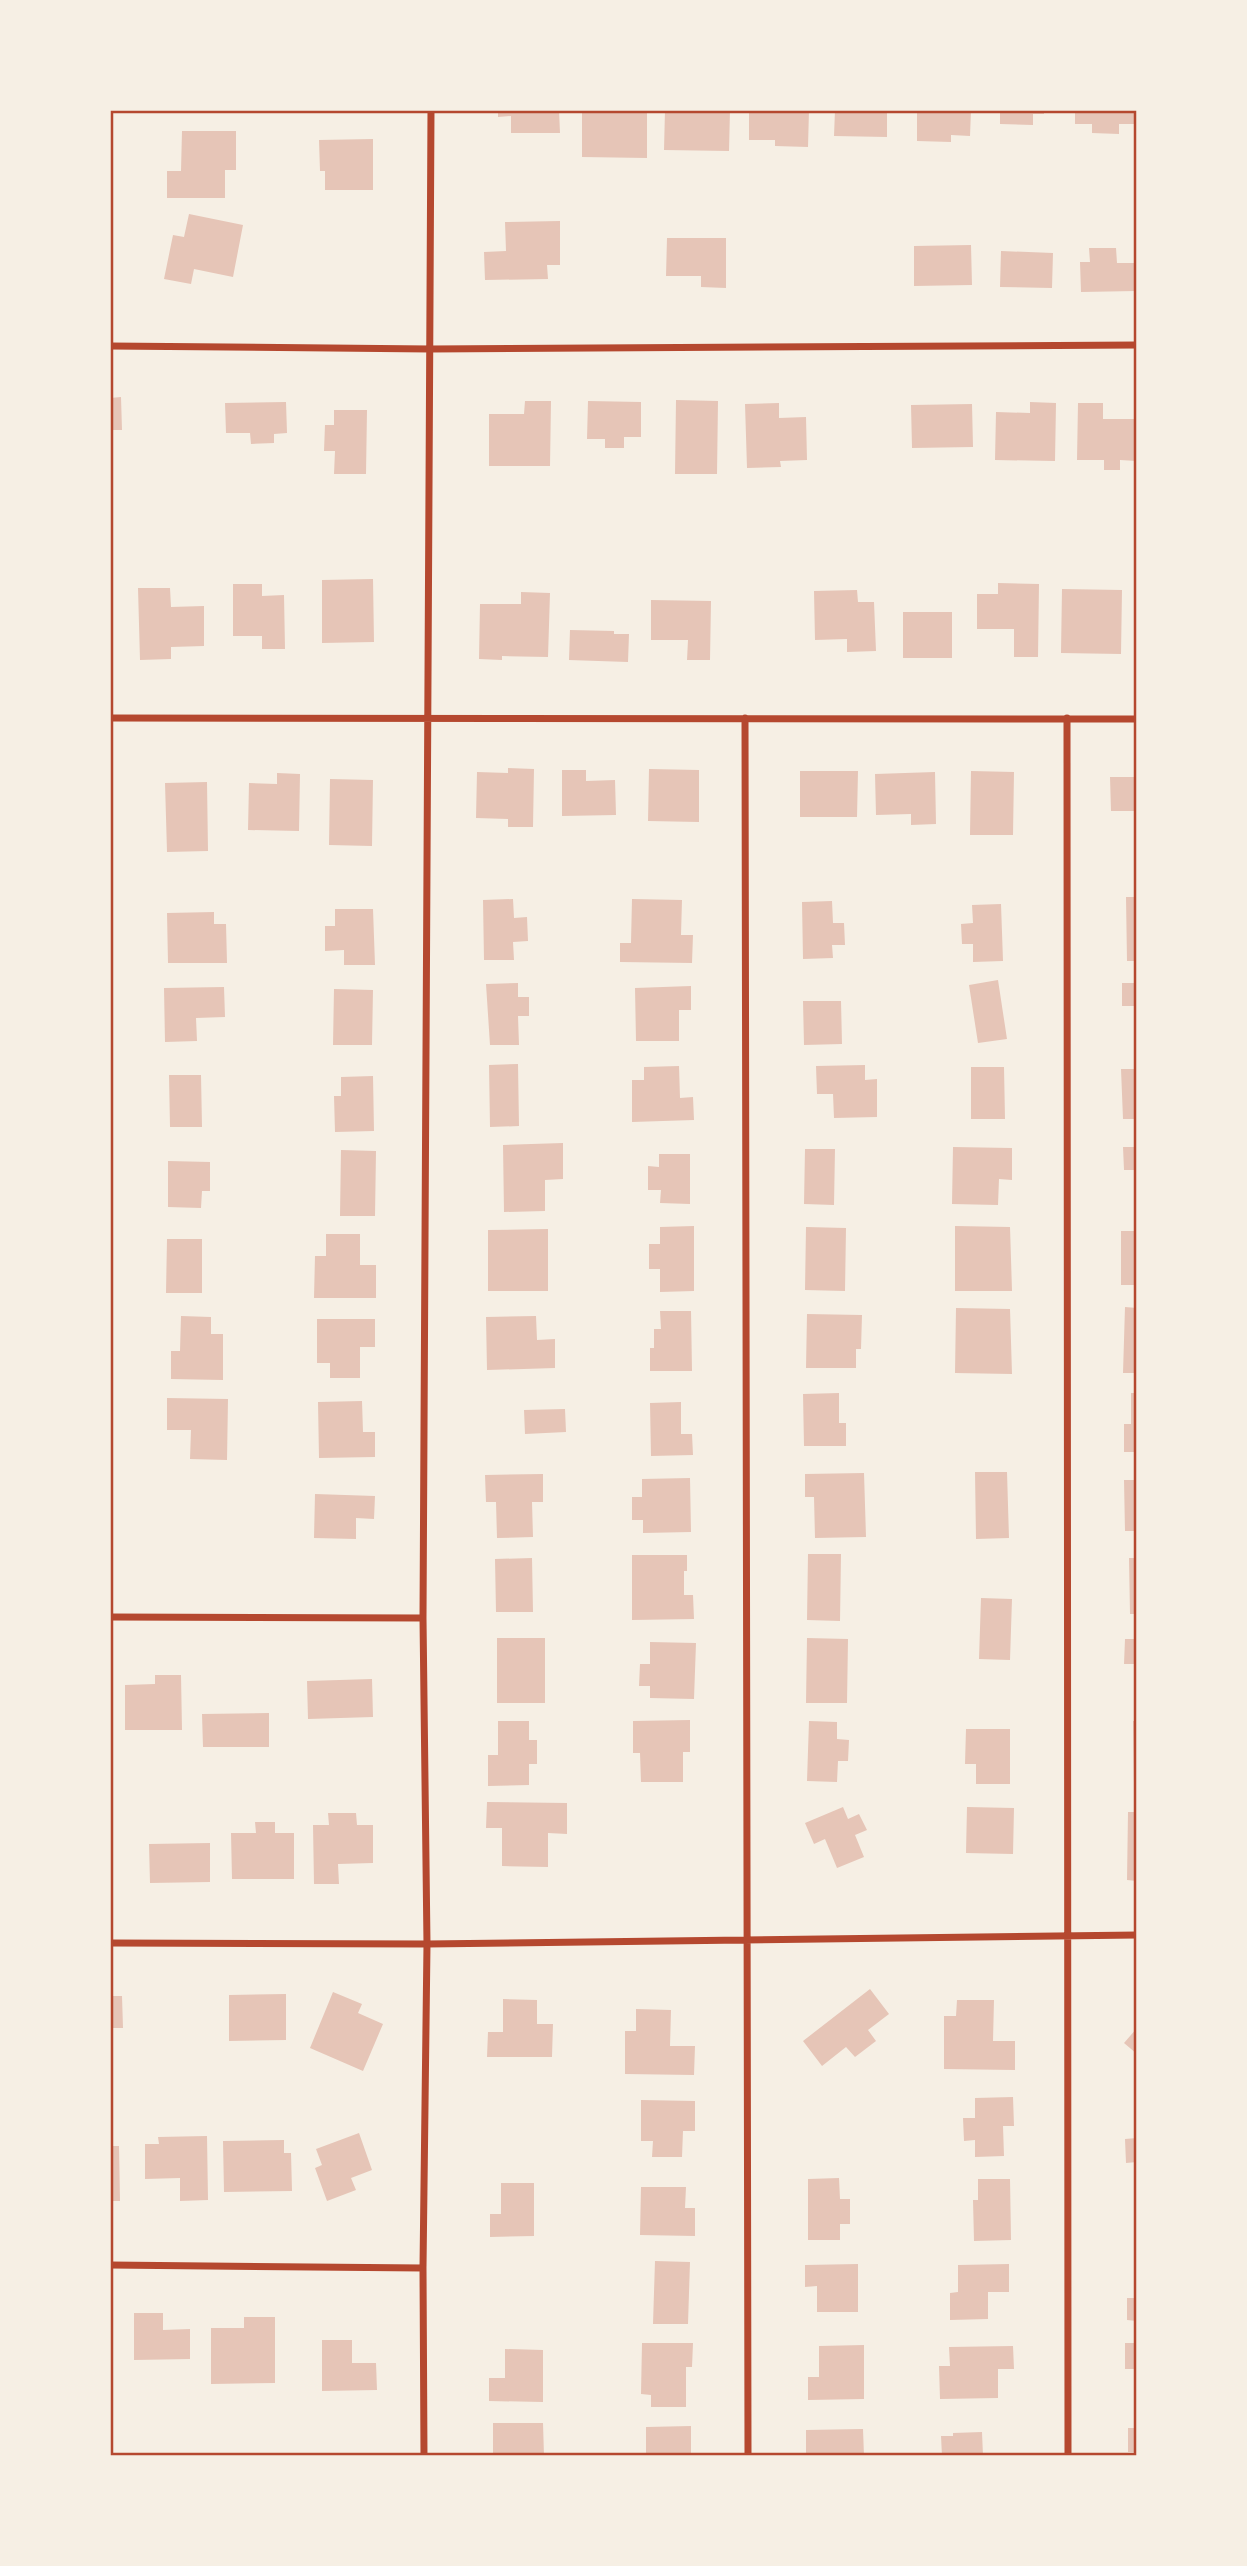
<svg xmlns="http://www.w3.org/2000/svg" width="1247" height="2566" font-family="Overpass,sans-serif">
<rect width="100%" height="100%" fill="#f6efe4"/>
<!-- building -->
<path fill="#e6c5b7" d="M498,110h61l1,23h-49v-17l-13,1z
M582,110h65v48l-65,-1z
M665,110h65l-1,41 -65,-1z
M749,110h60l-1,37 -33,-1v-6h-26z
M835,110h52v27l-53,-1z
M917,110h54l-1,26 -19,-1v7l-34,-1z
M1000,110h44v4h-11v11l-33,-1z
M1075,110h62v14h-18v10l-27,-1v-9h-17z
M182,131h54v39h-11v28h-58v-27h14z
M373,139v51h-48v-19h-5l-1,-31z
M189,214l54,11 -10,52 -39,-8 -3,15 -27,-5 9,-44 11,2z
M560,221v44h-13l1,14 -63,1 -1,-28 22,-1 -1,-29z
M667,238h59v50l-25,-1v-11h-35z
M971,245l1,40 -58,1v-40z
M1089,248h27l1,15h18l1,28 -55,1 -1,-30h10z
M1001,251l52,2 -1,35 -52,-1z
M121,397l1,33h-12v-32z
M676,400l42,1 -1,73h-42z
M525,401h26l-1,65h-61v-52h35z
M588,401l53,1v35h-17v11h-19v-9h-18z
M286,402l1,31 -13,1v9l-23,1 -1,-11h-24l-1,-30z
M1030,402l26,1 -1,58 -60,-1 1,-48 34,1z
M779,403v15l27,-1 1,43 -27,1 1,6 -34,1 -2,-64z
M1078,403h25v16h34v42l-17,-1v10h-16v-10h-27z
M972,404l1,43 -61,1 -1,-43z
M334,410h33l-1,64h-32l1,-23h-11l1,-26h9z
M373,579l1,63 -52,1v-63z
M998,583l41,1 -1,73h-24v-28h-37v-35h21z
M233,584h29v12l22,-1 1,54h-23v-13h-29z
M138,588h32l1,19 33,-1v40l-33,1v12l-31,1z
M1062,589l60,1 -1,64 -60,-1z
M857,590l1,12h16l2,49 -29,1v-13l-32,1 -1,-49z
M521,592l29,1 -2,64 -46,-1v4l-23,-1 1,-55h41z
M651,600l60,1 -1,59h-23l1,-20h-37z
M903,612h49v46h-49z
M570,630l44,1v3h15l-1,28 -59,-2z
M508,768l26,1 -1,58h-25v-8l-32,-1 1,-46 31,1z
M649,769l50,1v52l-51,-1z
M562,770h24v11l29,-1 1,35 -54,1z
M800,771h58l-1,46h-57z
M971,771l43,1 -1,63h-43z
M935,772l1,52 -25,1v-11l-35,1 -1,-41z
M277,773l23,1 -1,57 -51,-1 1,-47 28,1z
M1110,777h27v34h-26z
M330,779l43,1 -1,66 -43,-1z
M207,782l1,69 -41,1 -2,-69z
M1126,897h11v64h-10z
M513,899l1,19 13,-1 1,24 -15,1 1,18h-30l-1,-60z
M632,899l50,1 -1,35h12l-1,28 -72,-1v-19h11z
M832,901l1,22h11l1,22h-13l1,13 -30,1 -1,-57z
M1001,904l2,57 -30,1v-18h-11l-1,-20 12,-1 -1,-18z
M335,909h38l2,56h-31v-15l-19,1v-25h10z
M214,912v12h12l1,39h-59l-1,-50z
M998,980l9,59 -29,4 -9,-58z
M518,983v14h11v19h-11l1,29h-29l-4,-61z
M1122,983h15v23h-15z
M691,986v24h-12v31h-43l-1,-53z
M224,987l1,30 -29,1 1,23 -32,1 -1,-54z
M334,989l39,1 -1,55h-39z
M803,1001h38l1,43 -38,1z
M518,1064l1,62 -29,1 -1,-62z
M865,1065v15l12,-1v38l-43,1 -1,-24h-16l-1,-28z
M679,1066l1,32 13,-1 1,23 -62,2v-42h12v-13z
M971,1067h33l1,52h-34z
M1121,1069h16v50h-14z
M169,1075h32l1,52h-32z
M373,1076l1,55 -39,1 -1,-36h7v-19z
M563,1143v36l-18,1v31l-41,1 -1,-67z
M953,1147l59,1v32l-13,-1 -1,26 -46,-1z
M1123,1147h14v23h-13z
M805,1149h30l-1,56 -30,-1z
M341,1150l35,1 -1,65h-35z
M659,1154h31v50l-30,-1 1,-13h-13v-24l11,1z
M168,1161l42,1v29h-8l-1,17 -33,-1z
M694,1226v65l-34,1v-23h-11v-25h11v-17z
M955,1226l55,1 2,64h-57z
M806,1227l40,1 -1,63 -40,-1z
M548,1229v62h-60v-61z
M1121,1231h16v54h-16z
M326,1234h34v31h16v33h-62l1,-42h11z
M167,1239h35v54h-36z
M1125,1307l12,1v65h-14z
M956,1308l54,1 2,65 -57,-1z
M660,1311h31l1,60h-42v-23h4v-19h7z
M807,1314l55,1 -1,34h-5v19h-50z
M181,1316l30,1v17h12v46l-52,-1v-28h9z
M536,1316l1,24 18,-1v29l-68,2 -1,-53z
M317,1319h58v28h-15v31h-30v-15h-13z
M839,1393v30h7v23h-42l-1,-52z
M1131,1393h6v59h-13v-28h7z
M167,1398l61,1 -1,61 -37,-1 1,-29h-24z
M362,1401l1,31h12v25l-56,1 -1,-56z
M681,1402v32h11l1,21 -42,1 -1,-53z
M565,1409l1,23 -41,2 -1,-24z
M975,1472h32l2,66 -33,1z
M864,1473l2,64 -51,1 -1,-41h-9v-23z
M543,1474v28h-11l1,35 -36,1 -1,-36h-10l-1,-27z
M690,1478l1,54 -48,1v-13h-11v-23h10v-18z
M1124,1480h13v51h-12z
M315,1494l60,2 -1,23 -18,-1v21l-42,-1z
M808,1554h33l-1,67 -33,-1z
M632,1555h55v16h-3v24h9l1,24 -62,1z
M532,1558l1,54h-37l-1,-53z
M1129,1558h8v56h-7z
M981,1598l31,1 -2,61 -31,-1z
M497,1638h48v65h-48z
M807,1638l41,1 -1,64h-41z
M1125,1639h12v25h-13z
M650,1642l46,1 -2,56 -44,-1v-12h-11l1,-22h10z
M155,1675h26l1,55h-57v-45l30,-1z
M372,1679l1,38 -65,2 -1,-38z
M269,1713v34h-66l-1,-33z
M690,1720v32h-7v30h-42l-1,-29h-7v-32z
M498,1721h31v19h8v24h-8v21l-41,1v-31h10z
M809,1721l28,1v17l12,1 -1,21h-10l-1,21 -30,-1z
M1133,1721h4v62h-3z
M966,1729h44v55h-34v-20h-11z
M487,1802l80,1v31l-19,-1v34l-46,-1v-38h-16z
M843,1807l5,12 11,-5 8,16 -12,5 9,22 -27,11 -12,-29 -11,5 -9,-21z
M967,1807l47,1 -1,46 -47,-1z
M1128,1812h9v69l-10,-1z
M328,1813h28l1,12h16v38l-35,1 1,20h-25l-1,-59h16z
M255,1822h20v11h19v46h-62l-1,-46h25z
M210,1843v39l-60,1 -1,-39z
M870,1989l19,25 -21,16 8,11 -21,16 -9,-10 -24,19 -19,-25z
M333,1992l29,12 -4,9 25,11 -20,47 -53,-23z
M286,1994v46l-57,1v-46z
M110,1996h12l1,32h-13z
M503,1999l34,1v24h16l-1,33h-65l1,-25h15z
M957,2000h37l-1,41h22v29l-71,-1v-53h12z
M636,2009l35,1 -1,36h25l-1,29 -69,-1v-43h11z
M1137,2028v26l-13,-11z
M1013,2097l1,29h-11l1,30 -29,1v-17l-11,1 -1,-23h12v-20z
M641,2100l54,1v30h-12l-1,26h-30l1,-16h-12z
M359,2133l13,37 -21,8 5,12 -29,11 -12,-33 7,-3 -6,-16z
M207,2136l1,64 -28,1v-23l-35,1v-35h14l-1,-7z
M1137,2138v24l-11,1 -1,-24z
M284,2140v13h7l1,38 -68,1 -1,-51z
M110,2146h9l1,55h-10z
M839,2178l1,21h10v25h-10v16h-32v-61z
M978,2179h32l1,61 -37,1 -1,-41h5z
M501,2183h33v53l-44,1v-23h11z
M641,2187h45l-1,21h10v28l-55,-1z
M655,2261l35,1 -2,62h-35z
M858,2264v48h-41v-26l-12,1v-22z
M1009,2264v28h-21v27l-38,1v-27l8,-1v-27z
M1127,2298h10v23l-10,-1z
M134,2313h29v17l27,-1v30l-56,1z
M244,2317h31v66l-64,1v-56h33z
M322,2340h30v23h24l1,27 -55,1z
M642,2343h51l-1,24h-6v40h-35v-12l-10,-1z
M1125,2343h12v26h-12z
M864,2345v54l-56,1v-23h11v-31z
M1013,2346l1,23h-16v29l-58,1 -1,-33h11l-1,-19z
M505,2349l38,1v52l-54,-1v-23h16z
M493,2423h50l1,33h-51z
M691,2426v30h-45v-29z
M1128,2428h9v24h-9z
M863,2429l1,27 -58,-1v-25z
M982,2432l1,24h-41l-1,-20h12v-3z"/>
<g fill="none" stroke-linecap="round" stroke-linejoin="round">
<!-- minor -->
<path stroke="#b5482f" stroke-width="7" d="M110,346l320,3 707,-4
M110,718l1027,1
M745,718l3,1738
M1067,718l1,1738
M110,1617l313,1
M110,1943l317,1 710,-9
M110,2265l313,3
M424,2456l-1,-188 4,-324 -4,-326 8,-1508"/>
</g>
<!-- border -->
<rect width="1247" height="2566" fill="none" stroke="#f6efe4" stroke-width="224"/>
<rect x="112" y="112" width="1023" height="2342" fill="none" stroke="#b5482f" stroke-width="2.5"/>
</svg>
